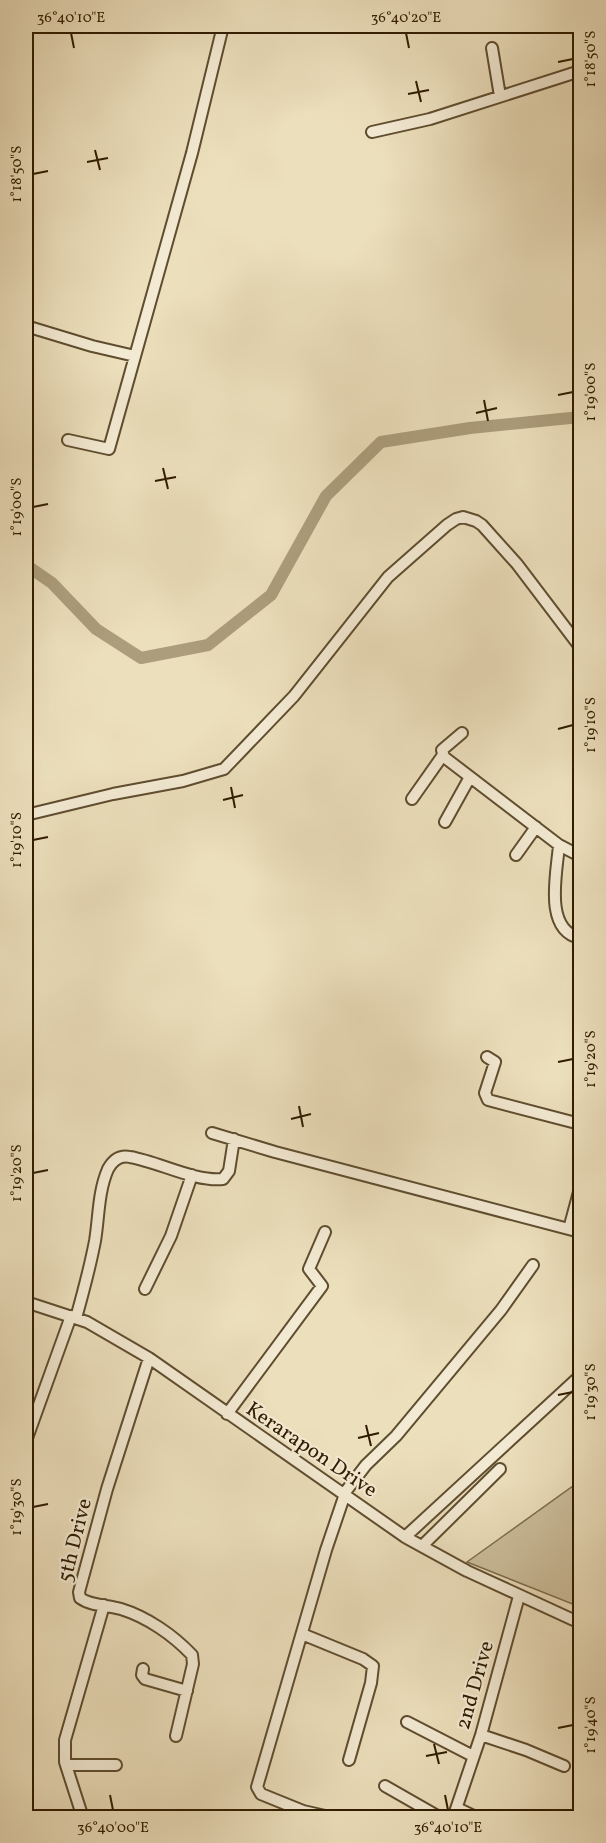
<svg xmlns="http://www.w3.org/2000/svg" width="606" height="1843" font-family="Vollkorn,serif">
<rect width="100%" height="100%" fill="#ecdfbc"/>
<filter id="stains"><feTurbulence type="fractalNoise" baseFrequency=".00333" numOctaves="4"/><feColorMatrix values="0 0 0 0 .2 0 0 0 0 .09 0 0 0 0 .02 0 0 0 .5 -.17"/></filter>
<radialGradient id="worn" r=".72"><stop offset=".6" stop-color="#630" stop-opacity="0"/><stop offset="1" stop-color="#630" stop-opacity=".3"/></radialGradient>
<!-- green -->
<path fill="#ccbe9c" stroke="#7e6d4e" stroke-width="1.5" d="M580,1481v126l-113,-45z"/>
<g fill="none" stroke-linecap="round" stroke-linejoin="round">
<!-- river -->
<path stroke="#ac9d7c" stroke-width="12" d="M26,565l26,18 44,46 45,29 67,-13 63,-50 55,-99 55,-54 89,-14 110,-11"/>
<defs>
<path id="minor" d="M492,48l8,48
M372,132l58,-13 150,-48
M26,326l66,20 43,10
M68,440l41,9 83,-296 31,-127
M462,733l-20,17 2,7 115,88 21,11
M412,799l31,-44
M26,815l87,-21 70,-13 41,-12 70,-73 94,-119 59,-52 9,-6 7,-2 13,4 6,4 35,39 63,83
M445,822l25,-45
M559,845c-2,27 -16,85 21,93
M516,855l20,-28
M487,1057l8,5 -10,31 3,7 92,24
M212,1133l63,19 305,80
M569,1229l11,-41
M145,1289l26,-53 21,-61
M26,1302l61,20 62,36 256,179 62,34 113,52
M76,1318c7,-25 14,-51 19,-77 4,-24 3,-49 13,-72 5,-9 12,-14 22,-12 29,5 65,25 93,22l6,-8 5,-32
M149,1358l-42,131 -28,103 1,6c11,8 28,7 41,11 26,8 52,26 71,46l1,9 -17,72
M227,1414l95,-128 -13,-17 16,-37
M26,1441l45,-125
M405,1537l175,-161
M422,1546l78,-77
M302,1634l61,25 10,7 -2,17 -22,77
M143,1669l-1,6 3,4 42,12
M407,1722l66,34
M481,1735l45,15 38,16
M66,1765h50
M385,1786l56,32
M457,1808l21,10
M83,1818l-18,-56v-22l39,-135
M334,1818l-31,-7 -42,-17 -4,-7 69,-237 20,-59 20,-26 30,-29 105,-126 32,-45
M453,1818l28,-83 38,-139"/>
</defs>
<!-- minor casing -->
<use href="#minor" stroke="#5f4d2f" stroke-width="14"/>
<!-- minor -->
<use href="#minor" stroke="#f3ead3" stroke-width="10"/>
</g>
<!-- ticks -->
<path fill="none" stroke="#301c00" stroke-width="2" d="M71,33l3,15M406,33l3,15M558,62l15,-3M416,81l5,21M408,94l21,-4M95,150l5,20M87,162l21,-4M33,174l15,-3M558,395l15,-3M484,400l4,21M476,413l21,-5M163,468l5,21M155,481l21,-4M33,507l15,-3M558,729l15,-4M231,787l4,21M223,800l20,-5M33,840l15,-3M558,1062l15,-3M299,1106l4,21M291,1119l20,-5M33,1173l15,-3M558,1395l15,-3M366,1425l5,21M358,1438l21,-5M33,1507l15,-3M558,1728l15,-3M434,1744l5,20M426,1756l21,-4M110,1795l3,15M445,1795l3,15"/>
<g text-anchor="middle" stroke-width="4.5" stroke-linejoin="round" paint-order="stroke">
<!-- street labels -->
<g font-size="21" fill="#301c00" stroke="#f3ead3">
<text transform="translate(312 1449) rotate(34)" y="7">Kerarapon Drive</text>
<text transform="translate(74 1540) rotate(-76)" y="7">5th Drive</text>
<text transform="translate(474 1685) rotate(-74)" y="7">2nd Drive</text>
</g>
</g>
<!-- margin -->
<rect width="606" height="1843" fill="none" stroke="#ecdfbc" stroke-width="66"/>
<rect x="33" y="33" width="540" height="1777" fill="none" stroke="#301c00" stroke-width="2"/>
<g font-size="15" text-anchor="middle" fill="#301c00">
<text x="71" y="22">36°40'10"E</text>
<text x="406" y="22">36°40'20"E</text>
<text transform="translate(590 59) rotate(-90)" y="5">1°18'50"S</text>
<text transform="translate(16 174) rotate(-90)" y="5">1°18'50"S</text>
<text transform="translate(590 392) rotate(-90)" y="5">1°19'00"S</text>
<text transform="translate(16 507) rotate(-90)" y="5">1°19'00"S</text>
<text transform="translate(590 725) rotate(-90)" y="5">1°19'10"S</text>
<text transform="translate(16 840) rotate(-90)" y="5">1°19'10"S</text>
<text transform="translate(590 1059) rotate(-90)" y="5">1°19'20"S</text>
<text transform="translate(16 1173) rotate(-90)" y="5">1°19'20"S</text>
<text transform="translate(590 1392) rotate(-90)" y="5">1°19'30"S</text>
<text transform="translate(16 1507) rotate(-90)" y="5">1°19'30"S</text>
<text transform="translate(590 1725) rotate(-90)" y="5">1°19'40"S</text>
<text x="113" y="1832">36°40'00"E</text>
<text x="448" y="1832">36°40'10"E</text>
</g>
<rect width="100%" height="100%" filter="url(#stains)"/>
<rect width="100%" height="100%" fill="url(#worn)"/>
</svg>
